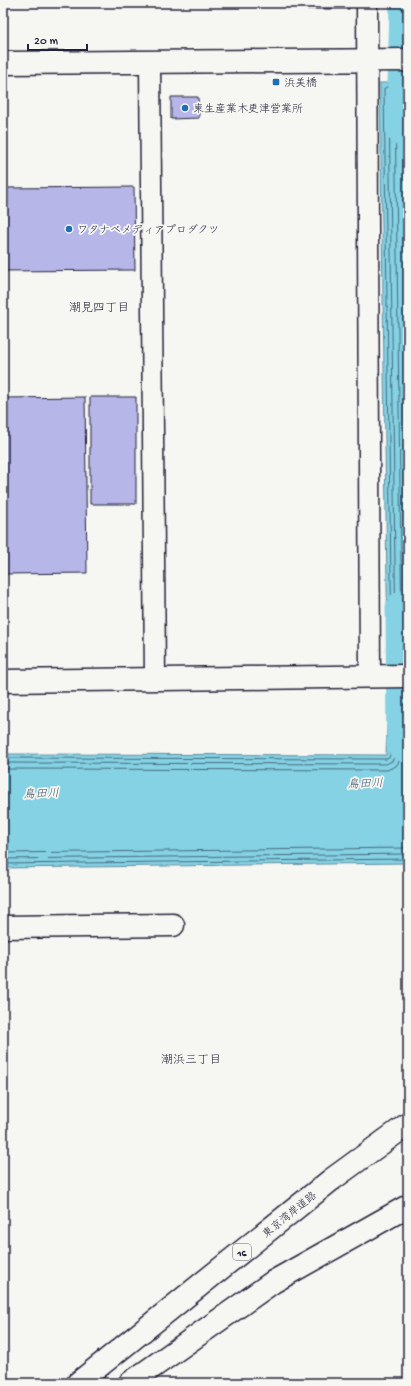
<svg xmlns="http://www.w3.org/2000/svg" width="411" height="1386" font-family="'Gochi Hand','Klee One',sans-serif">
<rect width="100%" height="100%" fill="#f6f6f2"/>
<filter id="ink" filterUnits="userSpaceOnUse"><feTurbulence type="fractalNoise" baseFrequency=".025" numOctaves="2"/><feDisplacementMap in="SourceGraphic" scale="8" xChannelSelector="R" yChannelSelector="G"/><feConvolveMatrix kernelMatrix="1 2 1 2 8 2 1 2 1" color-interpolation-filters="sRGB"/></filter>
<g filter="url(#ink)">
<!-- water -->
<path fill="#84d2e3" stroke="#5d8ca0" d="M380,83h28v572l-20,1z
M388,696h20v167l-405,5v-114l383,1z"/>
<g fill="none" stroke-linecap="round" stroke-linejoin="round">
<!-- shore -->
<path stroke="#49687e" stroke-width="1" d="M408,86l-22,1 -2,2 8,561 1,2h15
M408,92h-17l-2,2 7,551 2,2h10
M408,98h-11l-2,2 7,539 2,1 4,1
M3,758l383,1 3,-1 1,-3 2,-54 1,-1h15
M3,763l383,1 6,-3 3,-5 2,-50 1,-1h10
M3,769l384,1 9,-4 4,-6 2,-47 2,-2h4
M3,853l405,-5
M3,859l405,-5
M3,864l405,-5"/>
<!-- river -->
<path stroke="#84d2e3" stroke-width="35" d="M404,130l3,-127
M403,608l1,136"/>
</g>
<!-- building -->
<path fill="#b7b6e8" stroke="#22223b" d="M305,3h44v6h-43z
M171,97h27l1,21 -28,1z
M134,187l1,83 -132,1v-83z
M85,397l2,176 -84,1v-176z
M90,397h46v107h-46z"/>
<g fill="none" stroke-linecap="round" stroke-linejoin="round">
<defs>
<path id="street" d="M367,3l3,674
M150,62l5,617"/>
<path id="secondary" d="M3,63l405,-3
M3,681l405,-5
M3,927l170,-2"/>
<path id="highway" d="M78,1383l253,-203 77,-56
M130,1383l143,-101 135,-76"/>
</defs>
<!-- street casing -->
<use href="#street" stroke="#22223b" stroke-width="23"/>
<!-- secondary casing -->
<use href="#secondary" stroke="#22223b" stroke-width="25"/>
<!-- highway casing -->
<use href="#highway" stroke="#22223b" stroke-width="25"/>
<!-- street -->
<use href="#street" stroke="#f6f6f2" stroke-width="20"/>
<!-- secondary -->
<use href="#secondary" stroke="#f6f6f2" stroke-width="22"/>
<!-- highway -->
<use href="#highway" stroke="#f6f6f2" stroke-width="22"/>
</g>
</g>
<!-- markers -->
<g fill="#1f6fb2" stroke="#f6f6f2" stroke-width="1.5">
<rect x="272" y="78" width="8" height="8" rx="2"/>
<circle cx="185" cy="108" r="4"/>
<circle cx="69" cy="229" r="4"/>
</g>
<g text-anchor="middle" stroke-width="3.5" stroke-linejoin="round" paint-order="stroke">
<!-- shield labels -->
<rect fill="#f6f6f2" stroke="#626272" stroke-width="1" x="233" y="1244" width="18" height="16" rx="3"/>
<g font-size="10" font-weight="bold" fill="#22223b">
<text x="242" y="1256">16</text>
</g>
<!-- poi labels -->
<g font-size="11" fill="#22223b" stroke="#f6f6f2" text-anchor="start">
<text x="284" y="86">浜美橋</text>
<text x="193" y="112">東生産業木更津営業所</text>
<text x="77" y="233">ワタナベメディアプロダクツ</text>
</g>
<!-- street labels -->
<g font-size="11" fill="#22223b" stroke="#f6f6f2">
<text transform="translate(289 1214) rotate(-39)" y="4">東京湾岸道路</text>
</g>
<!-- neighbourhood labels -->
<g font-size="12" fill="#22223b" stroke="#f6f6f2">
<text x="99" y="311">潮見四丁目</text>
<text x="191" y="1063">潮浜三丁目</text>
</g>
<!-- water labels -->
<g font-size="12" font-style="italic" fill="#3f576d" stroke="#f6f6f2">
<text transform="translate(365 783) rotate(-2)" y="4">鳥田川</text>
<text transform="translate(41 793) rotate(-2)" y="4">鳥田川</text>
</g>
</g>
<!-- margin -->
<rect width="411" height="1386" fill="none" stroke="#f6f6f2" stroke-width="16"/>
<rect x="8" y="8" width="395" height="1370" fill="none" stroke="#22223b" stroke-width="1.5" filter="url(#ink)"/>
<!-- scale -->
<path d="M28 44v6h59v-6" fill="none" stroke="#22223b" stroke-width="2"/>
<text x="34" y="44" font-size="12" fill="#22223b" stroke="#f6f6f2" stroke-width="3" paint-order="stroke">20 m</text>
</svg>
